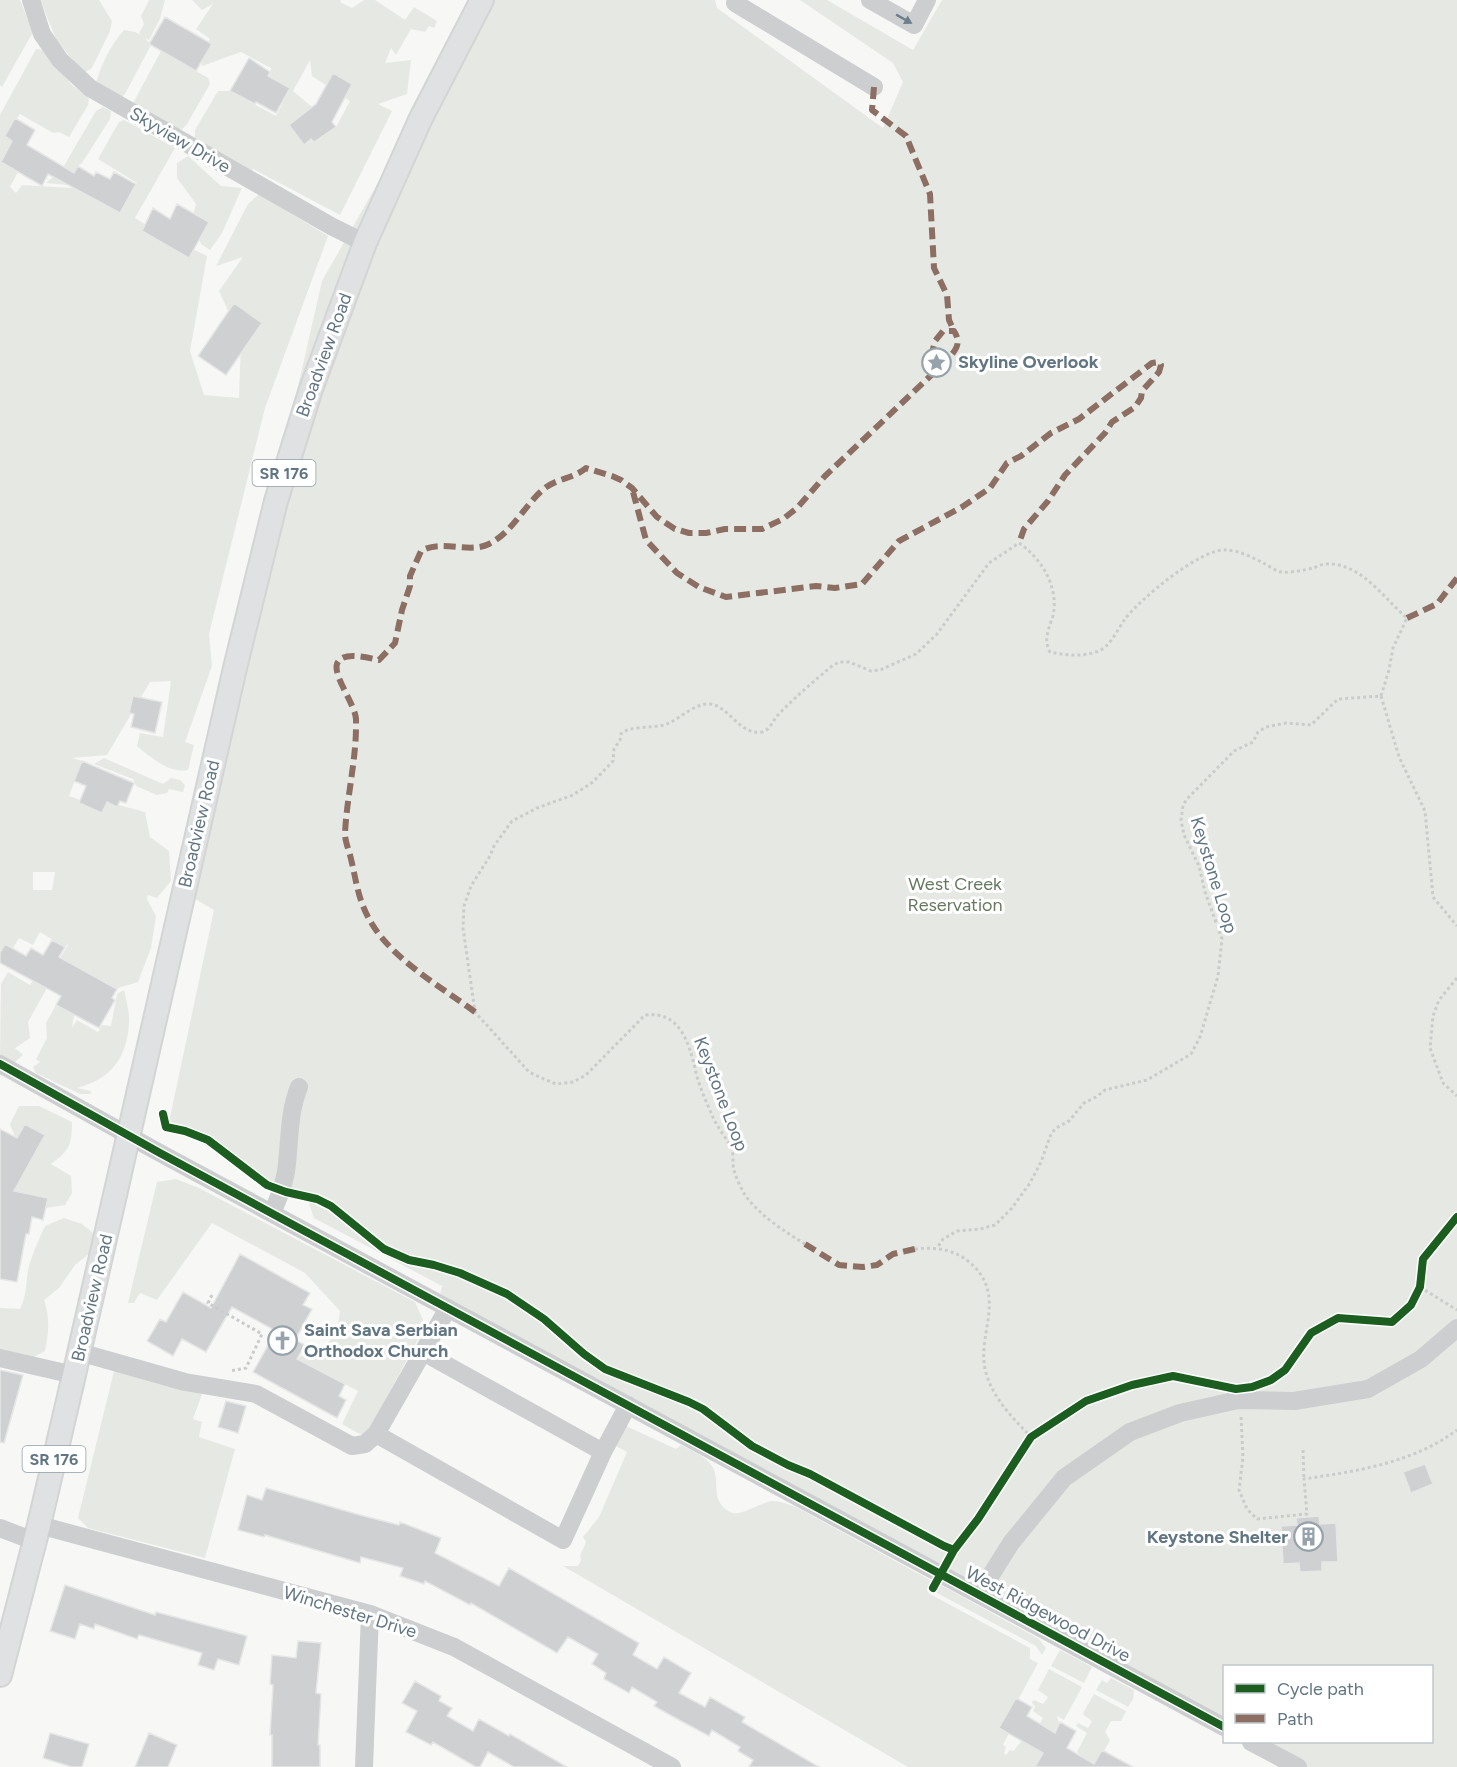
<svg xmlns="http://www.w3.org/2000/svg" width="1457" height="1767" font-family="Figtree,sans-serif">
<rect width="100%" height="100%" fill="#f7f7f6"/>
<!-- green -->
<path fill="#e6e9e3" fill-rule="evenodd" d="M0,0h20l13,32 -31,55 -2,-2z
M40,0h59l13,21 -2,10 -18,37 -8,5 -27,-32z
M149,0h16l-5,19 -11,21 -4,-2 6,7 -26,49 -5,4 -24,-15c5,-18 15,-39 28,-53l11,2 6,3 -2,-2 5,-9 -3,-8z
M192,0h149l-1,2 12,6 12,-8h11l30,20 9,-13 23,14 -3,7 -5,-2 -4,6 -14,-3 -15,26 -5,-7 -6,15 26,-3 -4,34 -29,10 14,7 -52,104 -87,-46 -3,3 -55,-33v-9l23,-39h12l46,25 14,-27 -21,-12 2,-9 -30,-16 -39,14v-16l8,-11 -14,-10 17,-25 -11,6zM310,60l2,16 38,25 -14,26 -21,15 -4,-3 -7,5 -15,-19 23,-18 -19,-16z
M482,0h233l2,8 166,120 20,-46 -10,-19 -93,-63h27l86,50 29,-50h515v1767h-154l-47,-25h176v-76h-208v59l-785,-425 3,-14 -128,-68 -6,-17 -40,-20 -86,-49 -6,-8 -7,-2 45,-212 -31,-18 139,-611z
M36,49l7,1 29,35 17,13 -1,7 -19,32 -10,-5 -6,1 -33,-19 -15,22 7,5 -11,21 17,10 -8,15 6,6 6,-8 66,4 34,21 15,-27 -39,-24 21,-37 5,-2 51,28 -40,70 19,12 53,26 -17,95 14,44 35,3 2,-59 -22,-48 24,-34 -27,9 32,-62 11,-10 69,42 -63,172 -56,226 3,32 -27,76 9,3 -6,25c-18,4 -38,-13 -51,-24l3,-13 23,4 8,-56 -21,1 -43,73 -35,3 10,3 -13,35 11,4 -1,4 23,9 5,-11 38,10 5,25 19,14 2,30 -14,17 -9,-3 -1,4 9,17 -5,32 -13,34 -30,9 -50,-29 11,-19 -4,4 -25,-15 -7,13 -14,-7 -6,10 -8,-4 -5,9v-838zM33,872h22l-3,18h-19z
M161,51l47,27 2,6 -23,40 -7,7 -48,-26z
M103,107l8,4 -1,8 -28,44 -4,3 -10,19 -22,-2 16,-14 34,-58z
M188,156l33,30 21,2 -20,45 -12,17 -9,-6 -9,-24 4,-16 -19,-26v-15z
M104,758l59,26 8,-6 9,2 5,5 -2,7 -14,-3 -2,4 -10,2 -21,-9 -3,-7 -39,-15z
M8,972l22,13 3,-5 14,8 -19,34 2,16 -15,10 8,7 -9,8 -14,-8 1,-71z
M124,990c2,10 6,23 5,33 -2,35 -18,56 -52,65l14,3v3h-11l-44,-21 -3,-6 7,-5 -4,-3 11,-21 -1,-15 10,-18 18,10 -2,13 5,-8 21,12 4,-7 9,1 6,-32z
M19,1106h20l33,16c0,23 -3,29 -21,42l20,12 1,17 -7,12 -25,4 -17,6 -23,-41 21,-22 -11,-28z
M176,1179l23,9 216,114 8,18 -2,14 -56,103 -23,-13 16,-33 -61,-32c9,-7 10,-4 18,-8 18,-6 23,-23 25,-40l-35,-38 -93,-50 -55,77 -17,-7 -6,10h-6l29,-121z
M64,1218l18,6 11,9 -3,20 -15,12 -16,23 -15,12c6,18 5,32 1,51l-15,8 -30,-4v-47l20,1c8,-17 5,-26 9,-43 4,-14 10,-27 16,-40z
M114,1371l88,23 -9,25 9,3 -3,15 36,12 -30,109 -117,-30 -10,-10z
M626,1426l50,23 5,-4c11,6 29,13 33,25 6,17 -4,30 16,42 10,6 30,-10 43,-11 8,0 16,4 23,6l136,74 -5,8 1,4 102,55v11l8,4 -20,37 -9,33 -6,12 3,2 -2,6 2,2 4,-5 4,1c8,-14 22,-19 29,-33l-10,-7 2,-4 -3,-5 2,-2 9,4 5,-7 -10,-7 11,-21 33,18 -18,33 -7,-4 2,8 -24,43h-127l-345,-201h15l3,-6 -1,-4 6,-14 -3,-5 16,-20 28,-65 -13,-7z
M939,1584l100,55 7,9 -4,7 -6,-9 -99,-53 -1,-1z
M1060,1650l32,17 -8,16 -33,-17z
M1111,1678l23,12 -1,9 -5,8 -32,-17 6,-10 5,3z
M1094,1694l32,17 -5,10h-10l-6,11 5,8 -6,11 -2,-1 -10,17h-20l9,-11 -4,-4 10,-19 -11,-7 2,-3 10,5 4,-7 -7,-5 -2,-3z"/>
<!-- building -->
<path fill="#ced0d1" stroke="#e6e6e6" stroke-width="1.5" d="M165,17l47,27 -16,27 -47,-27z
M249,58l21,14 -2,4 22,12 -14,25 -20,-11 -1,2 -25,-13z
M333,73l19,11 -20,38 4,5 -22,15 -3,-3 -7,6 -15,-20 27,-21z
M15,118l20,12 -8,15 47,28 4,-7 16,10 2,-4 14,7 4,-7 22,12 -16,29 -72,-39 -6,12 -41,-24 11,-21 -7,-5z
M177,204l32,18 -20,36 -47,-27 11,-23 17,11z
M234,303l28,20 -36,52 -28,-19z
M133,696l29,6 -7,31 -24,-6 3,-13 -5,-1z
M82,761l52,22 -8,20 -6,-2 -3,6 -10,-5 -5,11 -23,-10 7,-17 -12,-5z
M52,940l13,7 -6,10 58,32 -5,9 3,2 -16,28 -43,-23 5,-9 -61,-33v-10l5,-9 21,12 5,-8 12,7z
M25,1124l20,11 -31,56 34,7 -5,22 -11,-3 -3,17h-3l-9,48 -17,-3v-150l17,9z
M240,1254l70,39 -7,12 9,4 -17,31 10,5 -8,14 48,25 -6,12 7,4 -9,18 -84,-46 23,-41 -44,-24 -26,45 -24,-13 -9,17 -26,-15 13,-22 6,3 17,-30 28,16z
M0,1370l23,5 -19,68 -4,-1z
M226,1401l20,5 -8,27 -20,-6z
M1425,1464l8,20 -22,9 -8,-21z
M266,1488l94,27 39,10 1,-3 41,16 -6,15 64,33 10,-18 130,75 -6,12 24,14 7,-12 27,16 -12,20 26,14 5,-10 35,20 -3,5 77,45h-70l4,-7 -15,-9 2,-4 -28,-17 -3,6 -30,-16 -25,-14 3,-4 -25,-15 -3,6 -25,-14 2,-6 -14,-9 6,-10 -30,-17 -11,16 -86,-50 -1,2 -45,-24 -1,3 -24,-8 3,-8 -42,-11 -1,6 -95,-28 -1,2 -26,-7 9,-35 15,5z
M1319,1516l1,8 16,-1 2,39h-16v9l-22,1 -1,-9 -16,1 -2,-38 16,-1 -1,-7z
M65,1585l90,30 1,-3 91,24 -8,29 -21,-6 -4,11 -16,-5 4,-12 -63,-18 -2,4 -42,-15 -1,5 -14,-5 -5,15 -25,-8z
M298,1641l23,2 -5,50 5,1 -3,51h2v22h-48v-32h-2l3,-50 -3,-1 2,-29 24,3z
M415,1681l26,15 -2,5 13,7 -5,8 26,15 6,-12 30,17 1,-2 57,33h-53l-26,-15 -8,15h-4l-43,-25 -2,3 -25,-13 11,-21 -15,-8z
M1016,1698l16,9 -5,9 28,17 5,-11 16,9 -9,17 27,16 8,-14 31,17h-98l8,-14 -44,-25z
M50,1733l39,11 -7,23h-10l-29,-9z
M149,1733l28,12 -9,22h-33z"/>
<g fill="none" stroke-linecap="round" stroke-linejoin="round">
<defs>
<path id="major" d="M0,1675l39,-150 35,-150 161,-707 41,-167 35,-112 54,-146 56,-125 61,-118"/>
</defs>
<!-- major casing -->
<use href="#major" stroke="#d3d4d4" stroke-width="26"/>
<!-- path -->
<path stroke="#cacccc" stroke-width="3" stroke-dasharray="3 3" stroke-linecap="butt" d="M1381,696l18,61 26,54 8,86 24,29
M1457,978l-18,22 -6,16 -3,32 13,35 14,13
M805,1244c-21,-13 -45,-28 -60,-49 -4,-7 -9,-17 -11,-25 -2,-6 0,-13 -2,-19 -4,-12 -15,-23 -20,-36 -6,-14 -14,-31 -17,-47 -7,-28 -16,-57 -50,-53l-59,60 -13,7 -17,2 -12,-5 -15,-7 -54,-60 -12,-84 1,-22 7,-20 19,-30 4,-10 18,-25 25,-13 36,-13 20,-13 20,-21 1,-12 6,-9 1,-6c7,-8 31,-6 43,-9 16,-5 29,-22 46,-21 19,2 30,32 52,28 8,-2 10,-10 15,-16 17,-18 36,-34 55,-50l7,-4h10l22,9 9,-1 36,-16 21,-20 52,-71 30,-20c23,16 40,44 34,73 -4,13 -10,23 -3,36 15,3 31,5 46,0 14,-4 21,-22 29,-33 15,-20 76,-71 101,-69 12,0 28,8 39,14 4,2 11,7 16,8 9,1 24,-2 32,-4 4,-1 8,-4 13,-4 35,-2 58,35 81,54l-14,30 -4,22 -8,26 -43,3 -27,26 -25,-2 -20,4 -8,5 -5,10 -19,9 -48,49 -3,6 -2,14 3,15 15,31 6,26 17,47 -4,37 -18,61 -9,17 -44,26 -42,10 -9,7 -12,6 -15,18 -13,7 -5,6 -10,28 -11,21 -18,25 -17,17 -15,4 -23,2 -14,8 -6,9
M915,1249c19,-2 38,0 53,12 42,34 7,73 18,112 8,27 27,45 45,64
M1420,1287l37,23
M212,1295l-4,8 54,31 -16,34 -16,3
M1241,1417l2,40 -4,33 8,19 10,10 50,-5 -3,-35c53,-8 109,-16 153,-49
M1303,1450l1,29"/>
<!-- minor -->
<path stroke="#cccecf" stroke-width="18" d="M31,0l11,34 18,26 30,28 241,138 34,17
M737,0l-2,3 139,84
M870,0l44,25 13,-25
M0,1064l160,89 1064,574
M272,1213c6,-13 11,-26 14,-41 4,-28 2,-58 13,-85
M79,1352l106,30 71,12 96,52 13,-2 11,-10 72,-126
M423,1352l180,100
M0,1358l74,17
M376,1434l187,106 40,-88 25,-47
M39,1525l331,89 84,33 218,120
M0,1528l34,13
M979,1594l32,-51 53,-65 66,-46 50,-19 58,-13 56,1 74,-12 53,-30 36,-31
M1251,1742l47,25
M364,1767l6,-153"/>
<!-- major -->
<use href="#major" stroke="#e0e1e2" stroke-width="22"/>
<!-- quiet -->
<path stroke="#8d6e63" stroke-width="6" stroke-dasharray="12 6" stroke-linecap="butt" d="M874,87l-2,23 34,26 24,58 4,74 13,27 2,25 5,11
M633,492l13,48 31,33 22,14 27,10 90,-11 19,2 27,-4 37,-43 63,-34 28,-19 17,-25 14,-7 30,-23 28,-14 73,-56 7,-1 2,3 -2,7 -17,19 -1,7 -6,9 -23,15 -7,11 -40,42 -17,26 -24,28 -5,14
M1407,618l30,-14 20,-26
M475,1012c-34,-25 -81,-52 -103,-88 -14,-23 -15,-40 -21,-65 -2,-9 -6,-17 -6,-26 2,-38 12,-76 11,-114 -1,-15 -23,-43 -19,-55 5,-14 31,-6 42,-4l16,-17 7,-33 8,-24v-10l11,-25c20,-12 48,3 68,-7 24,-12 36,-40 56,-56 13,-10 28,-9 41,-20l26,8 9,4 11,8 25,29 18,12 14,4h17l19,-4h37l21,-10 14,-11 28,-32 119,-113c10,-11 19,-18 10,-32h-11l-8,10 -3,12 5,9
M805,1244l34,21 24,2 14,-2 16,-11 22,-5"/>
<defs>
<path id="cycleway" d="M0,1064l160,89 1064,574
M163,1114l3,13 19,4 23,9 59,45 19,7 31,7 14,7 53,43 25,11 25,5 26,8 47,21 37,25 40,35 21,15 84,33 14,7 49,37 36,19 22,9 134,72 10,4
M933,1588l21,-38 24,-31 53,-82 55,-36 46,-16 41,-9 63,13 16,-2 19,-7 14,-10 26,-37 27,-15 54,4 19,-17 9,-18 3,-28 34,-42"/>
</defs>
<!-- cycleway casing -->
<use href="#cycleway" stroke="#fff" stroke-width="11"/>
<!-- cycleway -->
<use href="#cycleway" stroke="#1b5e20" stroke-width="8"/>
</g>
<!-- one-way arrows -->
<defs><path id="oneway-solid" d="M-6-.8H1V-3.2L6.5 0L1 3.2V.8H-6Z" transform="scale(1.5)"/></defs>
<use fill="#6c7f8a" href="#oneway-solid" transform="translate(904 19) rotate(29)"/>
<!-- icons -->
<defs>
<symbol id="sight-ring" viewBox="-11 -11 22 22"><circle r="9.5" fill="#fff" stroke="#96a3ab" stroke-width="1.5"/><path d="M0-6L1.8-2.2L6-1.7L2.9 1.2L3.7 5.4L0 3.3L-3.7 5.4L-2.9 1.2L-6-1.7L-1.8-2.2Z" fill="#96a3ab"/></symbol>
<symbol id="church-ring" viewBox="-11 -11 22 22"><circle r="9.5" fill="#fff" stroke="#96a3ab" stroke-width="1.5"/><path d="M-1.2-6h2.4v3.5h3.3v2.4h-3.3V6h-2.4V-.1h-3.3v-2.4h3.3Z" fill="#96a3ab"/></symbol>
<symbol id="building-ring" viewBox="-11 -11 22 22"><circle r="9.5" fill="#fff" stroke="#96a3ab" stroke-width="1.5"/><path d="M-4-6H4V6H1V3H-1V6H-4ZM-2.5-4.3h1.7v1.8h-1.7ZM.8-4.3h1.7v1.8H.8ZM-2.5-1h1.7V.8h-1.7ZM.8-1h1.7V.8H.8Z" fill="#96a3ab"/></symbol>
</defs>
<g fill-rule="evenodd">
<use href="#sight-ring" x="920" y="346" width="33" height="33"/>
<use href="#church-ring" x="266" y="1324" width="33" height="33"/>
<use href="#building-ring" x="1292" y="1520" width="33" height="33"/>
</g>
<g text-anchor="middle" stroke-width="6" stroke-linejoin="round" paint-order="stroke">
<!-- shield labels -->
<g fill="#fff" stroke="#909fa8" stroke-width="1.5">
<rect x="252.5" y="460" width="63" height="26" rx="4.5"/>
<rect x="22.5" y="1446" width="63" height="26" rx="4.5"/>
</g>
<g font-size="16" font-weight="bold" fill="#617682">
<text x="284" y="479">SR 176</text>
<text x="54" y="1465">SR 176</text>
</g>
<!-- street labels -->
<g font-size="18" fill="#617682" stroke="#fff">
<text transform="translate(180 140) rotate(30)" y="6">Skyview Drive</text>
<text transform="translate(324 355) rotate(-70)" y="6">Broadview Road</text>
<text transform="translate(199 824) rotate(-77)" y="6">Broadview Road</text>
<text transform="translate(1214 875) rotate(73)" y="6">Keystone Loop</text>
<text transform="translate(721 1094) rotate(69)" y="6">Keystone Loop</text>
<text transform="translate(92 1298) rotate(-77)" y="6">Broadview Road</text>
<text transform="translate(350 1612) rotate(17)" y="6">Winchester Drive</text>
<text transform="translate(1048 1614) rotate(28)" y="6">West Ridgewood Drive</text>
</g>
<!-- poi labels -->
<g font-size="18" font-weight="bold" fill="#617682" stroke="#fff" text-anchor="start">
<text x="958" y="368">Skyline Overlook</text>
<text x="304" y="1336">Saint Sava Serbian<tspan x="304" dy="21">Orthodox Church</tspan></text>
<text x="1288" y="1543" text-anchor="end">Keystone Shelter</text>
</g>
<!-- park labels -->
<g font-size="18" fill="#667a60" stroke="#fff">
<text x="955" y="890">West Creek<tspan x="955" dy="21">Reservation</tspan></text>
</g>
</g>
<!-- legend -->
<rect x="1223" y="1665" width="210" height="78" fill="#ffffff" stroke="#c0c8cd" stroke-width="1.5"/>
<rect x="1235" y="1684" width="30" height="9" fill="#1b5e20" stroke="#c0c8cd" stroke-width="1.5"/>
<text x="1277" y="1695" font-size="18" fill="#617682">Cycle path</text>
<rect x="1235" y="1714" width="30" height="9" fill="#8d6e63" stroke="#c0c8cd" stroke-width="1.5"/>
<text x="1277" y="1725" font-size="18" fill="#617682">Path</text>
</svg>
